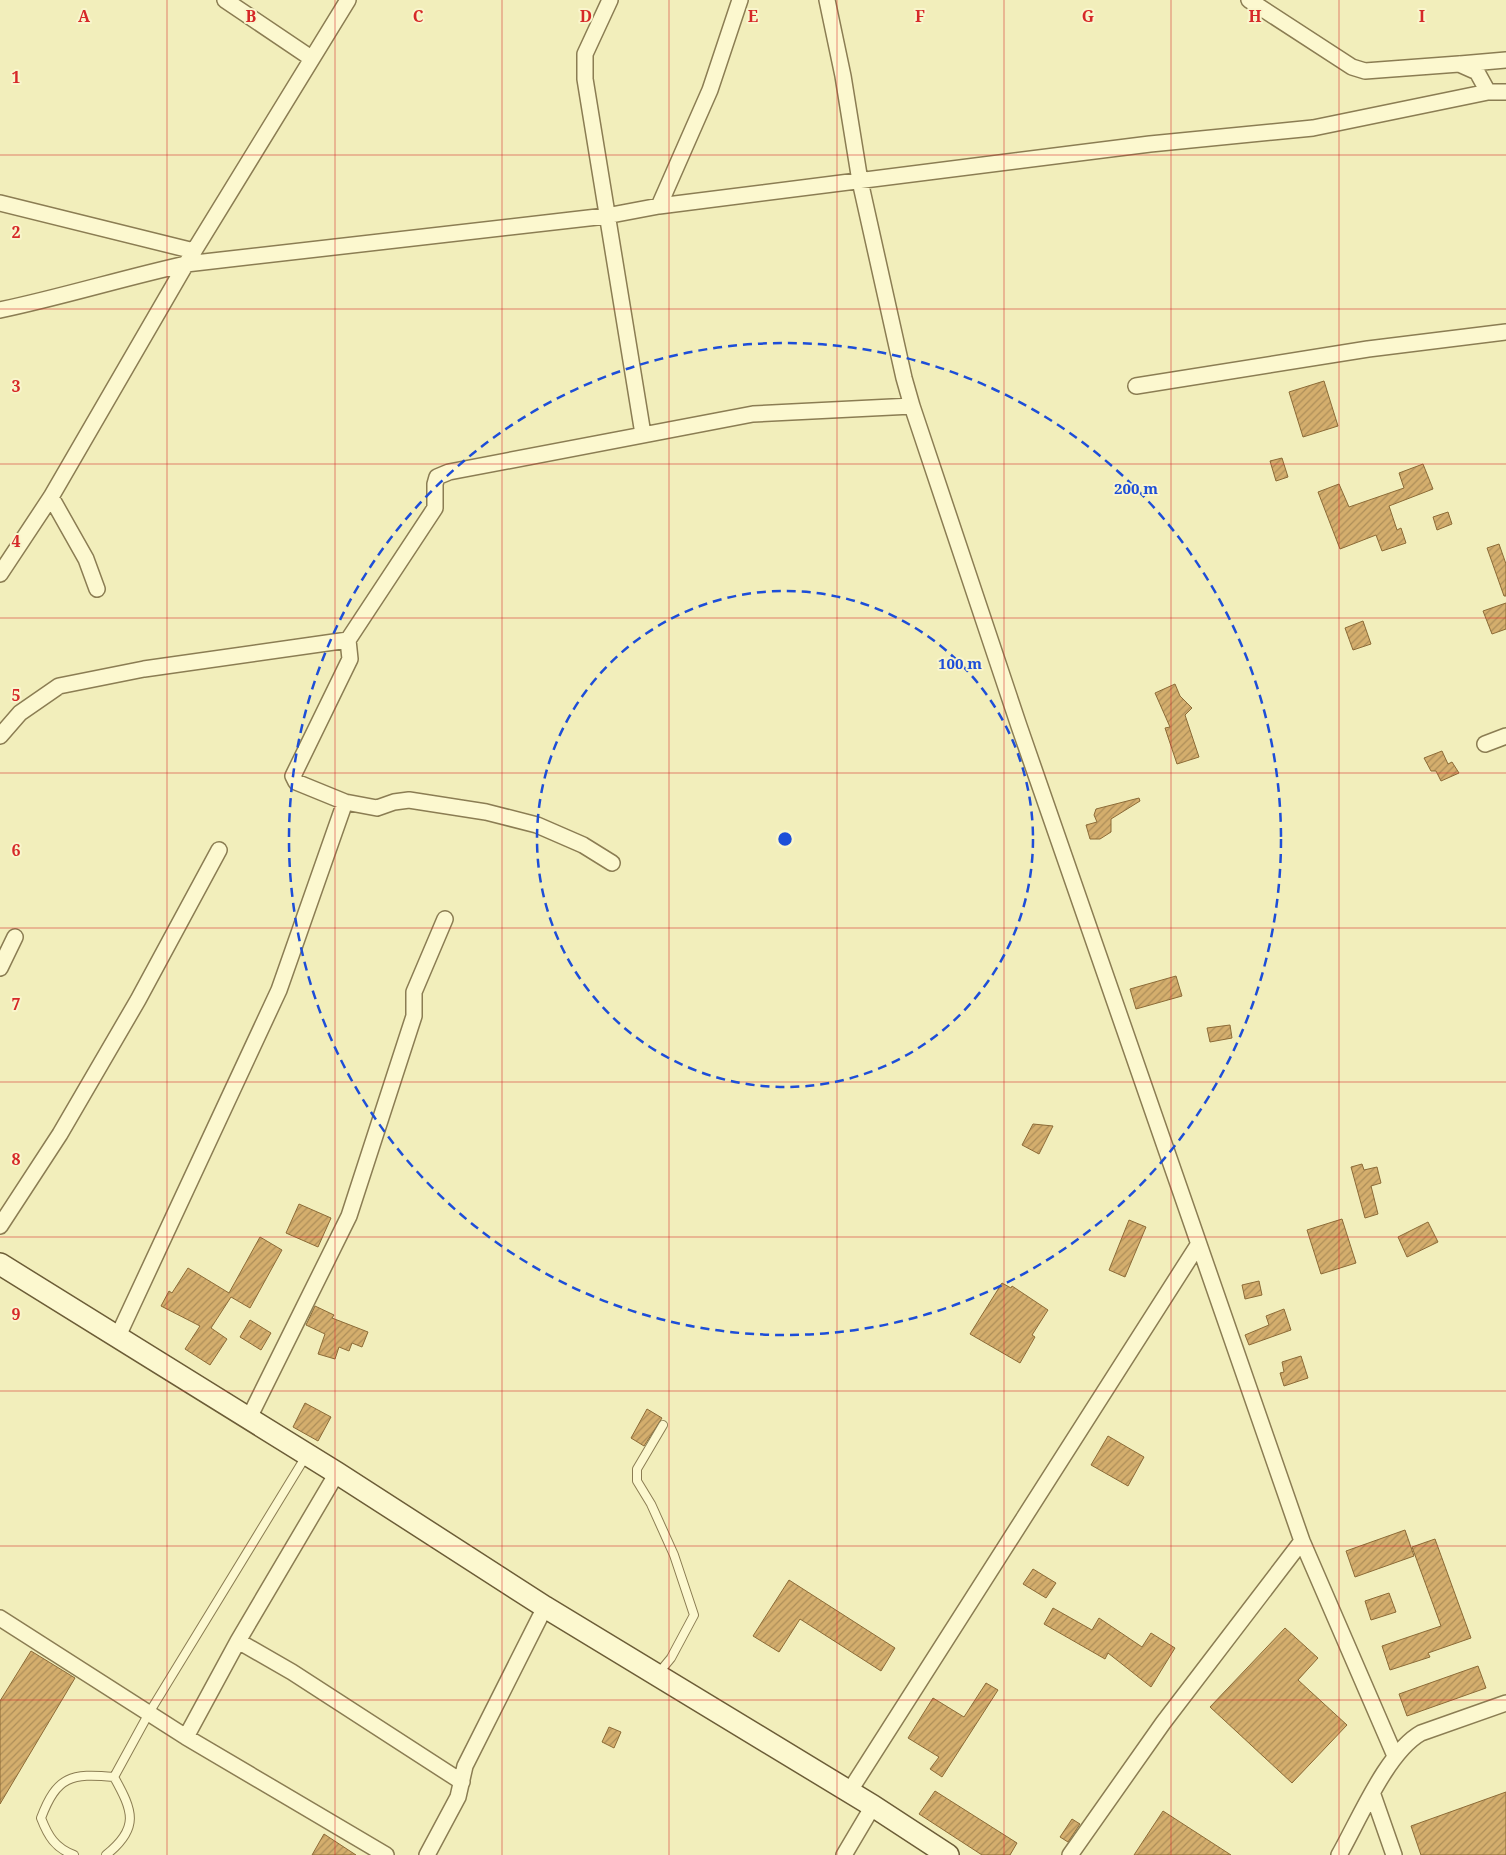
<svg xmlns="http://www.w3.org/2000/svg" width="1506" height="1855" font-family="'Noto Serif',serif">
<defs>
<pattern id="building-hatch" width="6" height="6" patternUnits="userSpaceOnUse" patternTransform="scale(1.25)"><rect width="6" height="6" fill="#d4ae6d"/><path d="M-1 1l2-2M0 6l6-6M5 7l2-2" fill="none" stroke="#ad8e59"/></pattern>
</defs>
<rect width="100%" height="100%" fill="#f2eebb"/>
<!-- building -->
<path fill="url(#building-hatch)" stroke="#8c6b37" d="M1324,381l14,45 -35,11 -14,-45z
M1282,458l6,19 -12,4 -6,-20z
M1423,464l10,25 -44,17 8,24 4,-2 5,15 -24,8 -6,-16 -36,14 -22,-57 21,-8 10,23 55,-19 -5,-15z
M1448,512l4,12 -15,6 -4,-13z
M1499,544l7,20v32h-2l-17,-48z
M1506,603v26l-14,5 -9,-23z
M1363,621l8,23 -18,6 -8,-22z
M1175,684l5,12 12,12 -7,7 14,42 -22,7 -12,-36 5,-1 -15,-34z
M1442,751l6,13 4,-2 7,11 -18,8 -5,-10h-5l-7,-13z
M1139,798l1,3 -29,18v13l-11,7h-10l-4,-14 11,-3 -3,-7 2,-6z
M1176,976l6,20 -46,13 -6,-20z
M1230,1025l2,13 -22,4 -3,-14z
M1033,1124l20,2 -14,28 -17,-9z
M1362,1164l2,6 13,-3 4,16 -10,3 7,28 -13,4 -14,-51z
M299,1204l32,14 -13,29 -32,-14z
M1342,1219l14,44 -35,11 -14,-44z
M1129,1220l17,7 -21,50 -16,-7z
M1428,1222l10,20 -31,15 -9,-20z
M260,1237l22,13 -32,58 -19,-11 -20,31 16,11 -17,26 -25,-16 15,-23 -39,-20 8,-15 3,2 16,-25 41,25z
M1259,1281l3,14 -17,4 -3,-14z
M1002,1283l9,5 1,-2 36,24 -16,25 3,2 -15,26 -50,-29z
M315,1306l19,9 -2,3 36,14 -6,15 -10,-4 -3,8 -10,-4 -4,12 -17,-5 7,-20 -19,-9z
M1284,1309l7,21 -42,15 -4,-10 24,-10 -3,-9z
M250,1320l21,13 -10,17 -21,-13z
M1301,1356l7,22 -24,8 -4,-13 4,-1 -2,-10z
M305,1403l26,14 -13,24 -25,-14z
M647,1409l15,9 -18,28 -13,-8z
M1108,1436l36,21 -16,29 -37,-21z
M1405,1530l9,26 -59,21 -9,-26z
M1435,1539l36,99 -43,15 2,4 -40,13 -8,-24 59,-20 -29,-79z
M1033,1569l23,14 -10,15 -23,-14z
M789,1580l106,68 -14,23 -81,-52 -21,33 -26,-16z
M1389,1593l7,19 -25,8 -6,-19z
M1053,1608l39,22 7,-12 43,29 9,-14 24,15 -24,39 -43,-34 -3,6 -61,-35z
M1285,1628l33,30 -20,22 49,45 -55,58 -82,-76z
M31,1651l44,27 -75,126v-103z
M1478,1666l8,22 -79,28 -8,-22z
M986,1683l12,7 -56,87 -12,-8 9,-12 -31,-19 25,-40 31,19z
M609,1727l12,5 -7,16 -12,-6z
M935,1791l82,52 -7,12h-28l-63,-41z
M1506,1792v63h-85l-10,-29z
M1163,1811l68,44h-97z
M1072,1819l8,5 -12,18 -8,-5z
M324,1834l32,21h-44z"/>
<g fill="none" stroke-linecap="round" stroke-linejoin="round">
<defs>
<path id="lane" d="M657,1675l14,-17 23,-43 -20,-60 -23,-51 -14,-23v-12l26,-44
M114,1777l35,-64 157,-257
M74,1855c-19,-7 -26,-19 -33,-37 16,-42 30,-45 73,-41
M106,1855c34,-27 27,-44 8,-78"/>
<path id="street" d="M225,0l86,58
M610,0l-25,54v25l58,355
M1249,0l103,67 13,4 94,-7 18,8 11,20
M1460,64l46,-4
M0,203l194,48
M659,206l51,-116 30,-90
M0,310c62,-13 123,-32 186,-46l420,-48 53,-10 491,-62 163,-16 175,-36h18
M1136,386l232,-37 138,-17
M912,406l107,320 283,815 93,215
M51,497l35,62 11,30
M0,574l51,-77 135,-233 162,-264
M0,736l20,-23 39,-27 85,-17 204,-29
M1485,744l21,-8
M612,863l-29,-18 -46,-20 -51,-13 -77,-12 -15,2 -17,6 -32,-6 -49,-20 -3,-6 57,-117 -2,-19 87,-132v-24l2,-7 12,-5 304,-58 159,-8 -8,-28 -44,-197 -17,-105 -16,-76
M0,968l15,-31
M0,1226l60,-92 78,-134 81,-150
M118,1336l161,-346 66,-188
M249,1418l100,-202 65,-200v-24l31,-73
M337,1473l-99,168 -52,96 200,118
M0,1618l186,119
M238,1641l54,31 170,110
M849,1792l349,-547
M1373,1795l21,60
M427,1855l31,-58 7,-31 80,-159
M844,1855l29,-49
M1070,1855l93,-132 139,-182
M1339,1855c20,-35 48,-103 82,-122l85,-30"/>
<path id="secondary" d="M0,1264l337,209 208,134 328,199 75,49"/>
</defs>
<!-- lane casing -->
<use href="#lane" stroke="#8b7d53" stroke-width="10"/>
<!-- street casing -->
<use href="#street" stroke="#8b7d53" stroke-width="18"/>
<!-- secondary casing -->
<use href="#secondary" stroke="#6c5d37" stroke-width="24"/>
<!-- lane -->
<use href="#lane" stroke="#fcf8cf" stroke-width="8"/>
<!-- street -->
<use href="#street" stroke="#fcf8cf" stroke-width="15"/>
<!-- secondary -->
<use href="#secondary" stroke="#fcf8cf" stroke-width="21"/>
</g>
<!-- grid -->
<path fill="none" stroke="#d62828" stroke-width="1" stroke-opacity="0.55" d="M167,0v1855M335,0v1855M502,0v1855M669,0v1855M837,0v1855M1004,0v1855M1171,0v1855M1339,0v1855M0,155h1506M0,309h1506M0,464h1506M0,618h1506M0,773h1506M0,928h1506M0,1082h1506M0,1237h1506M0,1391h1506M0,1546h1506M0,1700h1506"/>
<!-- distance rings -->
<g fill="none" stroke="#1d4ed8" stroke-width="2.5" stroke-dasharray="9 6">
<circle cx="785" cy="839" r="248"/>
<circle cx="785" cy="839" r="496"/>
</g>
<g font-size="16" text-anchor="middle" font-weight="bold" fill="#d62828" stroke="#f9f5cc" stroke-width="4" stroke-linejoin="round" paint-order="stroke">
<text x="84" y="22">A</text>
<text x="251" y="22">B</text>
<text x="418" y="22">C</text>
<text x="586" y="22">D</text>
<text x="753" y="22">E</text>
<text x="920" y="22">F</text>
<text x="1088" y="22">G</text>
<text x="1255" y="22">H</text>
<text x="1422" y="22">I</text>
<text x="16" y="83">1</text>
<text x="16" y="238">2</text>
<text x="16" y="392">3</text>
<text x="16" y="547">4</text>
<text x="16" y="701">5</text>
<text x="16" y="856">6</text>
<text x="16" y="1010">7</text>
<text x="16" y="1165">8</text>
<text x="16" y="1320">9</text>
</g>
<circle cx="785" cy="839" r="8" fill="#1d4ed8" stroke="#f9f5cc" stroke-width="2.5"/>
<g font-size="15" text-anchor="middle" font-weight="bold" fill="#1d4ed8" stroke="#f9f5cc" stroke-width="4" stroke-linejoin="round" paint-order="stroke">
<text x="1136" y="494">200 m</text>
<text x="960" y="669">100 m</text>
</g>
</svg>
